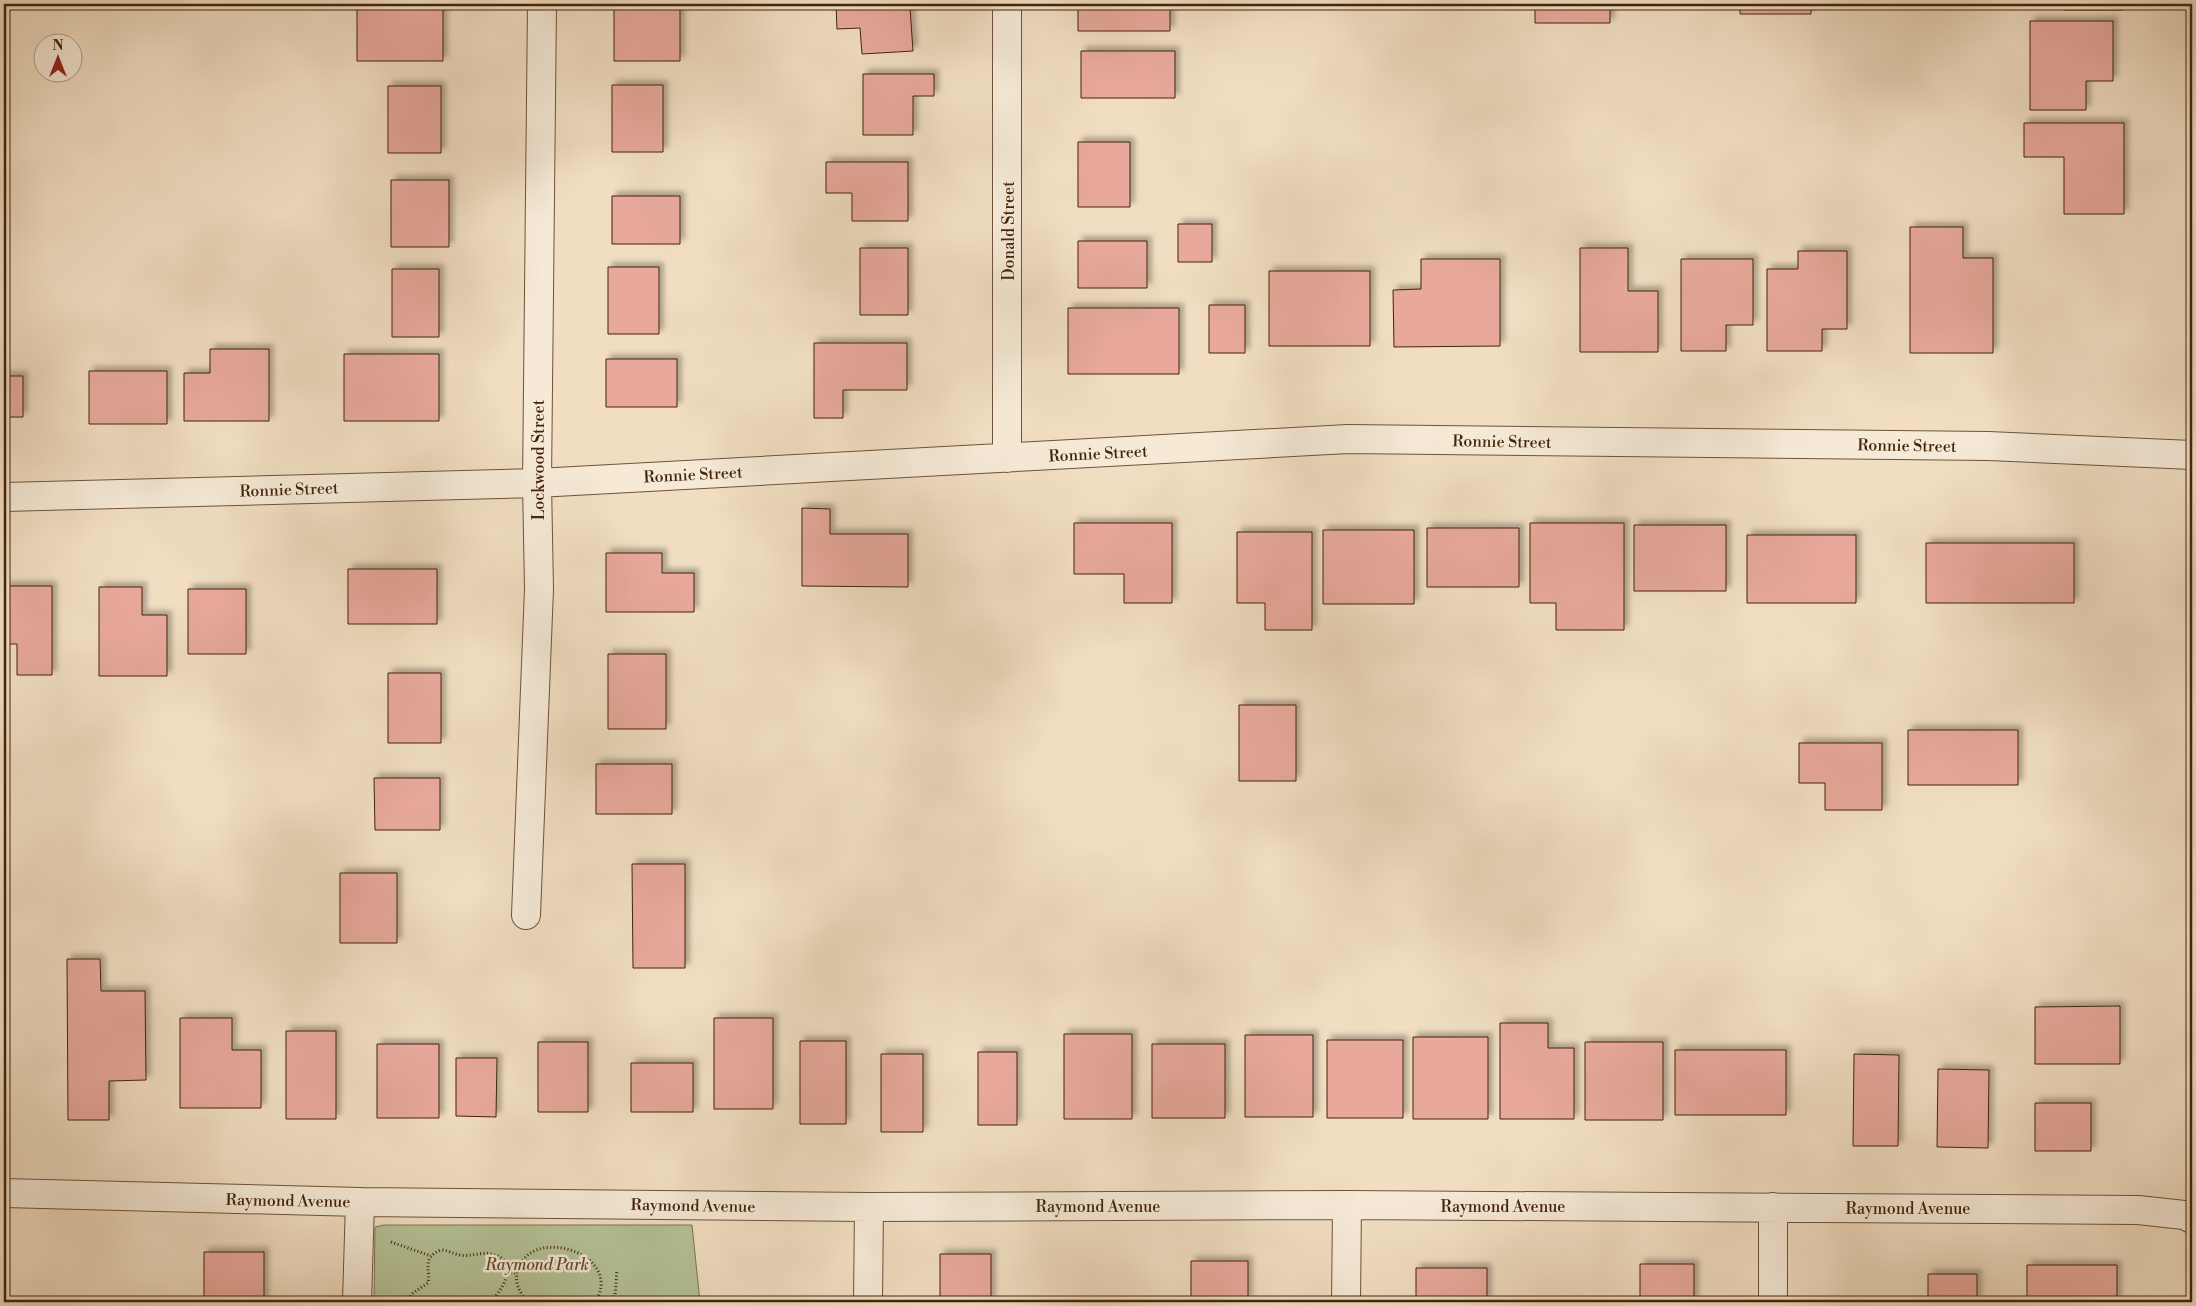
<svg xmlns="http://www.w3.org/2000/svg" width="2196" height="1306" font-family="'Libre Bodoni',serif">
<defs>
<filter id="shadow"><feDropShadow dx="4.5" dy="-4.5" stdDeviation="2.5" flood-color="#0004"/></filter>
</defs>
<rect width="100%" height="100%" fill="#f1dec2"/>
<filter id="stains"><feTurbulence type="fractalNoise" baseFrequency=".004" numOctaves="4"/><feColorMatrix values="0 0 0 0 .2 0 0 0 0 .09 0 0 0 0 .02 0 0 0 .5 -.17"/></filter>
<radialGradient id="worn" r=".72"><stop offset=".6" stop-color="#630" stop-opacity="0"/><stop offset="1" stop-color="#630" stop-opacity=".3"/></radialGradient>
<!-- green -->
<path fill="#b5c297" stroke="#7c7450" d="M384,1225h308l8,77h-326l1,-75z"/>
<!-- building -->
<path fill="#e8a99c" stroke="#42250a" filter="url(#shadow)" d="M357,4h86v57h-86z
M614,4h66v57h-66z
M836,4h95v2l-21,2 3,43 -51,3 -2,-26 -23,1z
M1078,4h92v27h-92z
M1535,4h75v19h-75z
M1740,4h71v10h-71z
M2064,4h59v6h-59z
M2030,21h83v60h-27v29h-56z
M1081,51h94v47h-94z
M863,74h71v22h-21v39h-50z
M612,85h51v67h-51z
M388,86h53v67h-53z
M2024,123h100v91h-60v-57h-40z
M1078,142h52v65h-52z
M826,162h82v59h-56v-28h-26z
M391,180h58v67h-58z
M612,196h68v48h-68z
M1178,224h34v38h-34z
M1910,227h53v31h30v95h-83z
M1078,241h69v47h-69z
M860,248h48v67h-48z
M1580,248h48v43h30v61h-78z
M1798,251h49v78h-25v22h-55v-82h31z
M1421,259h79v87l-106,1 -1,-57 28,-1z
M1681,259h72v66h-27v26h-45z
M608,267h51v67h-51z
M392,269h47v68h-47z
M1269,271h101v75h-101z
M1209,305h36v48h-36z
M1068,308h111v66h-111z
M814,343h93v47h-64v28h-29z
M210,349h59v72h-85v-48h26z
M344,354h95v67h-95z
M606,359h71v48h-71z
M89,371h78v53h-78z
M4,376h19v41h-19z
M802,508l28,1v25h78v53l-106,-1z
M1074,523h98v80h-48v-29h-50z
M1530,523h94v107h-68v-27h-26z
M1634,525h92v66h-92z
M1427,528h92v59h-92z
M1323,530h91v74h-91z
M1237,532h75v98h-47v-27h-28z
M1747,535h109v68h-109z
M1926,543h148v60h-148z
M606,553h56v20h32v39h-88z
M348,569h89v55h-89z
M4,586h48v89h-35v-31h-13z
M99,587h43v28h25v61h-68z
M188,589h58v65h-58z
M608,654h58v75h-58z
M388,673h53v70h-53z
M1239,705h57v76h-57z
M1908,730h110v55h-110z
M1799,743h83v67h-57v-27h-26z
M596,764h76v50h-76z
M374,778h66v52h-65z
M632,864h53v104h-52z
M340,873h57v70h-57z
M67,959h33l1,32h44l1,89 -37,1v39h-41z
M2120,1006v58h-85v-57z
M180,1018h52v32h29v58h-81z
M714,1018h59v91h-59z
M1500,1023h48v25h26v71h-74z
M286,1031h50v88h-50z
M1064,1034h68v85h-68z
M1245,1035h68v82h-68z
M1413,1037h75v82h-75z
M1327,1040h76v78h-76z
M800,1041h46v83h-46z
M538,1042h50v70h-50z
M1585,1042h78v78h-78z
M377,1044h62v74h-62z
M1152,1044h73v74h-73z
M1675,1050h111v65h-111z
M978,1052h39v73h-39z
M881,1054h42v78h-42z
M1854,1054l45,1 -1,91h-45z
M456,1058h41l-1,59 -40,-1z
M631,1063h62v49h-62z
M1938,1069l51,1 -1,78 -51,-1z
M2035,1103h56v48h-56z
M204,1252h60v50h-60z
M940,1254h51v48h-51z
M1191,1261h57v41h-57z
M1640,1264h54v38h-54z
M2027,1265h90v37h-90z
M1416,1268h71v34h-71z
M1928,1274h49v28h-49z"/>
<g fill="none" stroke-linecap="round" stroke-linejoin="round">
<defs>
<path id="street" d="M1007,4v454
M4,497l533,-14 811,-44 640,7 204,9
M526,915l13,-326 -2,-106 5,-479
M4,1193l356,9 509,5 478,-2 791,5 46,5 8,4
M357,1302l3,-100
M868,1302l1,-95
M1346,1302l1,-97
M1773,1302v-95"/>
</defs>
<!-- street casing -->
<use href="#street" stroke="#6e5338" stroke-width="30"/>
<!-- path -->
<path stroke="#42250a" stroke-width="3" stroke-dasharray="1 2.5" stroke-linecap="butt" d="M391,1242l40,14
M507,1272l10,1
M406,1302l7,-9 15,-10c3,-14 -7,-25 13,-33 7,0 12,4 19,5 10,2 20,-3 31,-1 29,5 13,37 -2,48
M527,1302c-8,-11 -14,-21 -8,-35 17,-42 106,-11 76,35
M609,1302l6,-6 2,-26"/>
<!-- street -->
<use href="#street" stroke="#f6ead7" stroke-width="28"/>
</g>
<g text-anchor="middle" stroke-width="5" stroke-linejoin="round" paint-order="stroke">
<!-- street labels -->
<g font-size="16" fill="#42250a" stroke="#f6ead7">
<text transform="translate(1008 231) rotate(-90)" y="6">Donald Street</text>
<text transform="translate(1502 441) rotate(1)" y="6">Ronnie Street</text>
<text transform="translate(1907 445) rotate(1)" y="6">Ronnie Street</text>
<text transform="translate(1098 453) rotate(-3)" y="6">Ronnie Street</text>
<text transform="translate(538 460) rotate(-90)" y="6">Lockwood Street</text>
<text transform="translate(693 474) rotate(-3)" y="6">Ronnie Street</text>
<text transform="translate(289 489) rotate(-2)" y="6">Ronnie Street</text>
<text transform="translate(288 1200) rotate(1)" y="6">Raymond Avenue</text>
<text transform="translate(693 1205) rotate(1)" y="6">Raymond Avenue</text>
<text x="1098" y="1212">Raymond Avenue</text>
<text x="1503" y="1212">Raymond Avenue</text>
<text x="1908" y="1214">Raymond Avenue</text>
</g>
<!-- park labels -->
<g font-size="16" font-style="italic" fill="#5f4c2d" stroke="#f6ead7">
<text x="537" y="1270">Raymond Park</text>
</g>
</g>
<!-- margin -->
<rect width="2196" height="1306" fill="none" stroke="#f1dec2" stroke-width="20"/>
<rect x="5" y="5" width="2186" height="1296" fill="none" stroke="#42250a" stroke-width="2.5"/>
<rect x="10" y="10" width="2176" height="1286" fill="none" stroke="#42250a"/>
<!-- north arrow -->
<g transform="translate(58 58)"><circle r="24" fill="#f6ead7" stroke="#ae9b85"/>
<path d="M0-4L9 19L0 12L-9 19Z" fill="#8f2418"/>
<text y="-8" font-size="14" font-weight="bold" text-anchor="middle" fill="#42250a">N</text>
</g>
<rect width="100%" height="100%" filter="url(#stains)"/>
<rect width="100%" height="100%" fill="url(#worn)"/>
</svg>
